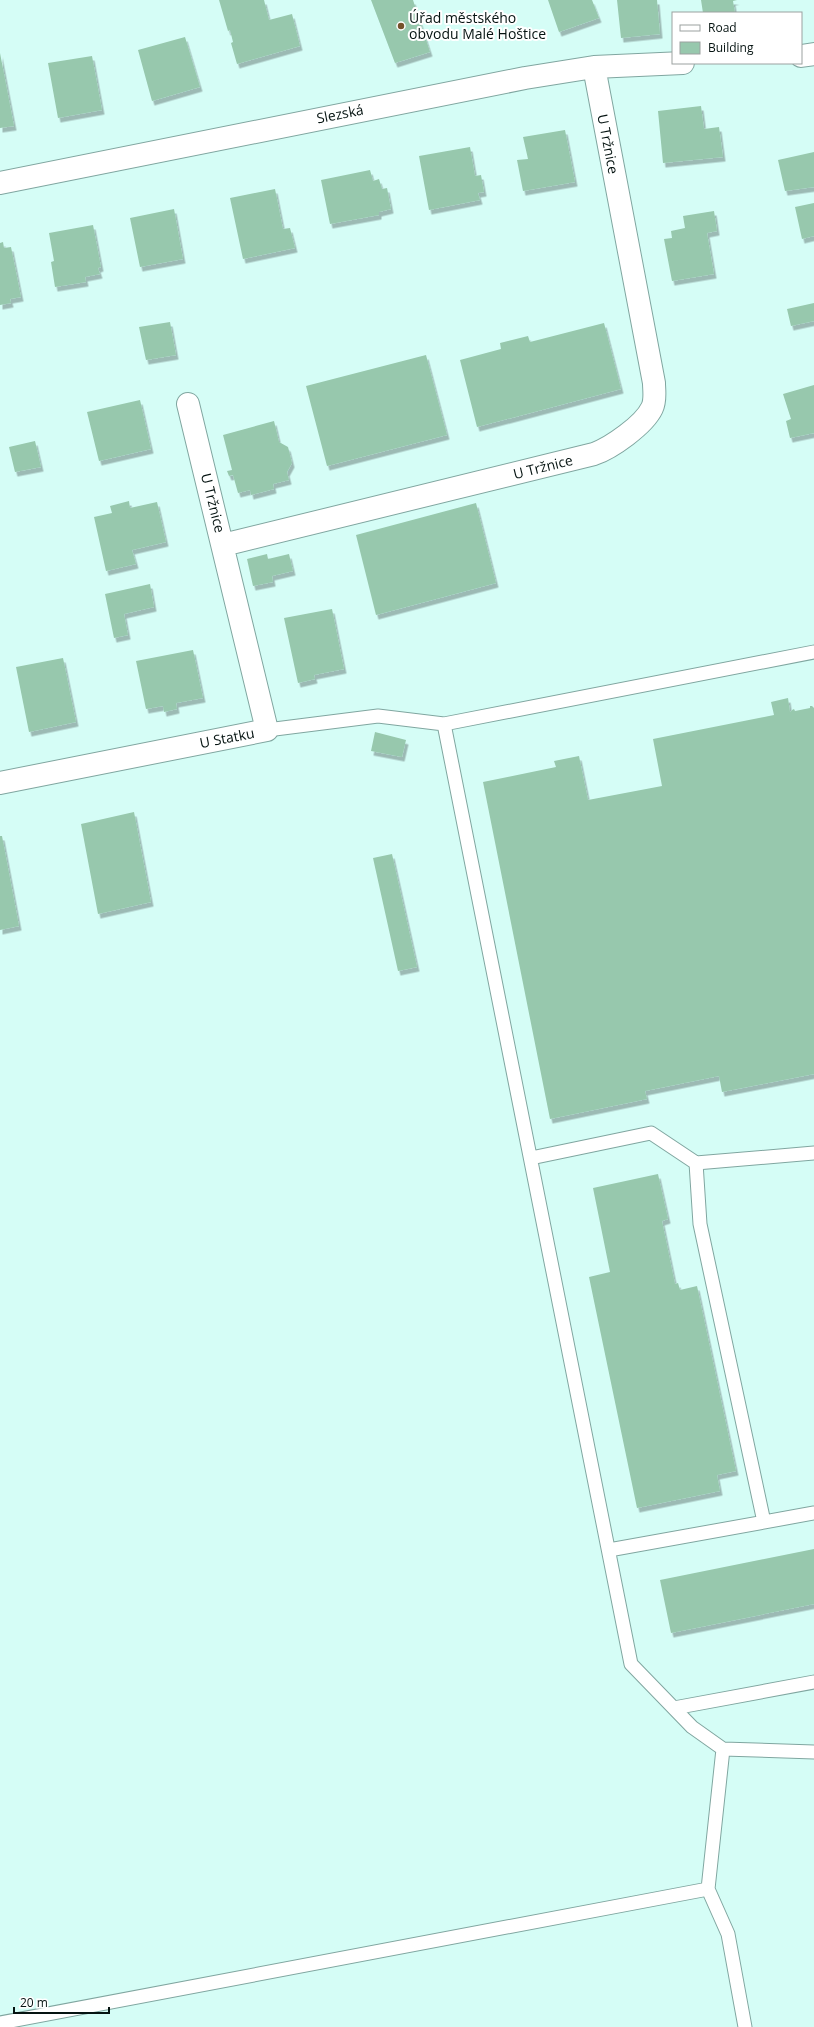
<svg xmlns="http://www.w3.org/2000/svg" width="814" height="2027" font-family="'Open Sans',sans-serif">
<defs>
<filter id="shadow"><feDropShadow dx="2.5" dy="4.5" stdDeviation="0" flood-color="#0004"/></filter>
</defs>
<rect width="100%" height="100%" fill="#d5fdf6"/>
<!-- building -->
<path fill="#97c8ad" filter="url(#shadow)" d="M219,0h45l5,20 23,-6 8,32 -63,18 -6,-21 2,-1 -3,-12 -2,1z
M371,0h42l17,52 -35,11z
M548,0h44l7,18 -40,14z
M617,0h40l3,34 -39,4z
M701,0h36l-4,1 2,12h-32z
M185,37l15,50 -48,14 -14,-51z
M0,53l14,73 -14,2z
M92,56l10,54 -44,8 -10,-55z
M701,106l3,23 15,-2 4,30 -60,6 -5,-52z
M565,130l10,52 -52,9 -6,-31 11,-1 -5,-22z
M470,147l5,29 6,-1 3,17 -6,1 2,7 -51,10 -10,-54z
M814,152v35l-29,4 -7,-31z
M370,170l3,11 6,-2 3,10 5,-1 4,21 -12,3v3l-49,9 -9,-44z
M275,189l8,40 7,-1 5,20 -52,11 -13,-61z
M814,203v33l-12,3 -7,-32z
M174,209l9,50 -43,8 -10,-49z
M714,211l3,20 -10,2 7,41 -42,7 -8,-42 8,-1 -1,-7 14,-3 -2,-12z
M93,225l8,42 -3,1 2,6 -15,3 1,5 -31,5 -4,-25 3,-1 -5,-28z
M3,242l1,6 7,-1 10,50 -11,2 1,4 -11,2v-62z
M814,303v18l-23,5 -4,-17z
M170,322l6,33 -30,5 -7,-33z
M604,323l17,66 -144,38 -17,-67 41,-11 -1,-6 28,-7 2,6z
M426,355l21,80 -120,31 -21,-80z
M814,385v48l-24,5 -4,-17 5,-2 -8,-25z
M140,400l11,49 -52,12 -12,-49z
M274,421l5,21 9,5 4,16 -5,9 2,8 -16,4 1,5 -23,6 -1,-5 -12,3 -5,-18 -4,1 -2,-5 5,-1 -9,-35z
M35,441l6,26 -26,5 -6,-25z
M129,501l1,7 27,-6 9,40 -34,8 4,14 -30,7 -12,-54 18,-4 -2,-7z
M476,503l20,80 -120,32 -20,-80z
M267,554l1,5 21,-5 4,17 -21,5 1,6 -20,4 -6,-27z
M150,584l4,23 -30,7 4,21 -14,3 -9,-44z
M332,609l12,60 -30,6 1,4 -17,4 -14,-65z
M193,650l10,48 -27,5 1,6 -13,3 -1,-6 -17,3 -10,-48z
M63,658l13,64 -47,10 -13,-65z
M788,698l2,14 2,-2 2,-1 1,2 15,-3v-2h2l2,2v366l-92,18 -3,-16 -74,15 2,8 -97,20 -67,-337 73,-15 -2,-6 25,-5 9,44 74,-14 -9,-47 121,-24 -3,-13z
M375,732l31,8 -4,17 -31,-6z
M134,812l17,90 -53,12 -17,-90z
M0,836h2l17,90 -19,4z
M392,854l25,113 -19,4 -25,-113z
M658,1174l10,45 -6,2 13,63 3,-1 2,7 17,-4 39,185 -19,4 3,16 -83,17 -48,-231 21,-5 -17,-84z
M814,1549v55l-143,29 -11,-53z"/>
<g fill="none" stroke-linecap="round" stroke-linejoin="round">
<defs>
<path id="lane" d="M444,724l370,-72
M267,730l111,-14 66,8 187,940 61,63 31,22 91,3
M531,1158l120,-25 45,30 118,-10
M696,1163l4,61 64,298
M609,1550l205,-37
M674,1708l140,-26
M708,1889l20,45 17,93
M0,2023l708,-134 15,-140"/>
<path id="street" d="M801,56l13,-2
M0,183l525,-105 69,-11 89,-4
M223,545l371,-91c17,-6 50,-29 58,-46 4,-8 2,-17 2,-25l-60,-316
M0,783l267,-53 -79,-326"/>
</defs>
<!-- lane casing -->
<use href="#lane" stroke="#80a6a0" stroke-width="15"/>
<!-- street casing -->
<use href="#street" stroke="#80a6a0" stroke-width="24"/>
<!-- lane -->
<use href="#lane" stroke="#fff" stroke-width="13"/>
<!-- street -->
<use href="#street" stroke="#fff" stroke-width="22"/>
</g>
<!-- markers -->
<circle fill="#75512b" stroke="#fff" stroke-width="1.5" cx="401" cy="26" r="4"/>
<g text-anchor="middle" stroke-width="4" stroke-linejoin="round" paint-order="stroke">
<!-- poi labels -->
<g font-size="14" fill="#051311" stroke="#fff" text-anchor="start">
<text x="409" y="23">Úřad městského<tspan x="409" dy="16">obvodu Malé Hoštice</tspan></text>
</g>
<!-- street labels -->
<g font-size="14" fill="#051311" stroke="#fff">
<text transform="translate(340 114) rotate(-11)" y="5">Slezská</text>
<text transform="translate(608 144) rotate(79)" y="5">U Tržnice</text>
<text transform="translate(543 467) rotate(-14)" y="5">U Tržnice</text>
<text transform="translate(213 503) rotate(76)" y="5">U Tržnice</text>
<text transform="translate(227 738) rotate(-11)" y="5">U Statku</text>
</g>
</g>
<!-- legend -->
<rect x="672" y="12" width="130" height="52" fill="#ffffff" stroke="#9ba1a0"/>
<rect x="680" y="25" width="20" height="6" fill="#ffffff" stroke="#9ba1a0"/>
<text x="708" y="32" font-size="12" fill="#051311">Road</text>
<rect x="680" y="42" width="20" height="12" fill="#97c8ad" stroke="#9ba1a0"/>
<text x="708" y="52" font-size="12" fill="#051311">Building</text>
<!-- scale -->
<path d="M14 2007v6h95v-6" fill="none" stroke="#051311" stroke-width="2"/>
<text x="20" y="2007" font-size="12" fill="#051311" stroke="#ffffff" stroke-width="3" paint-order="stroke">20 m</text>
</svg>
